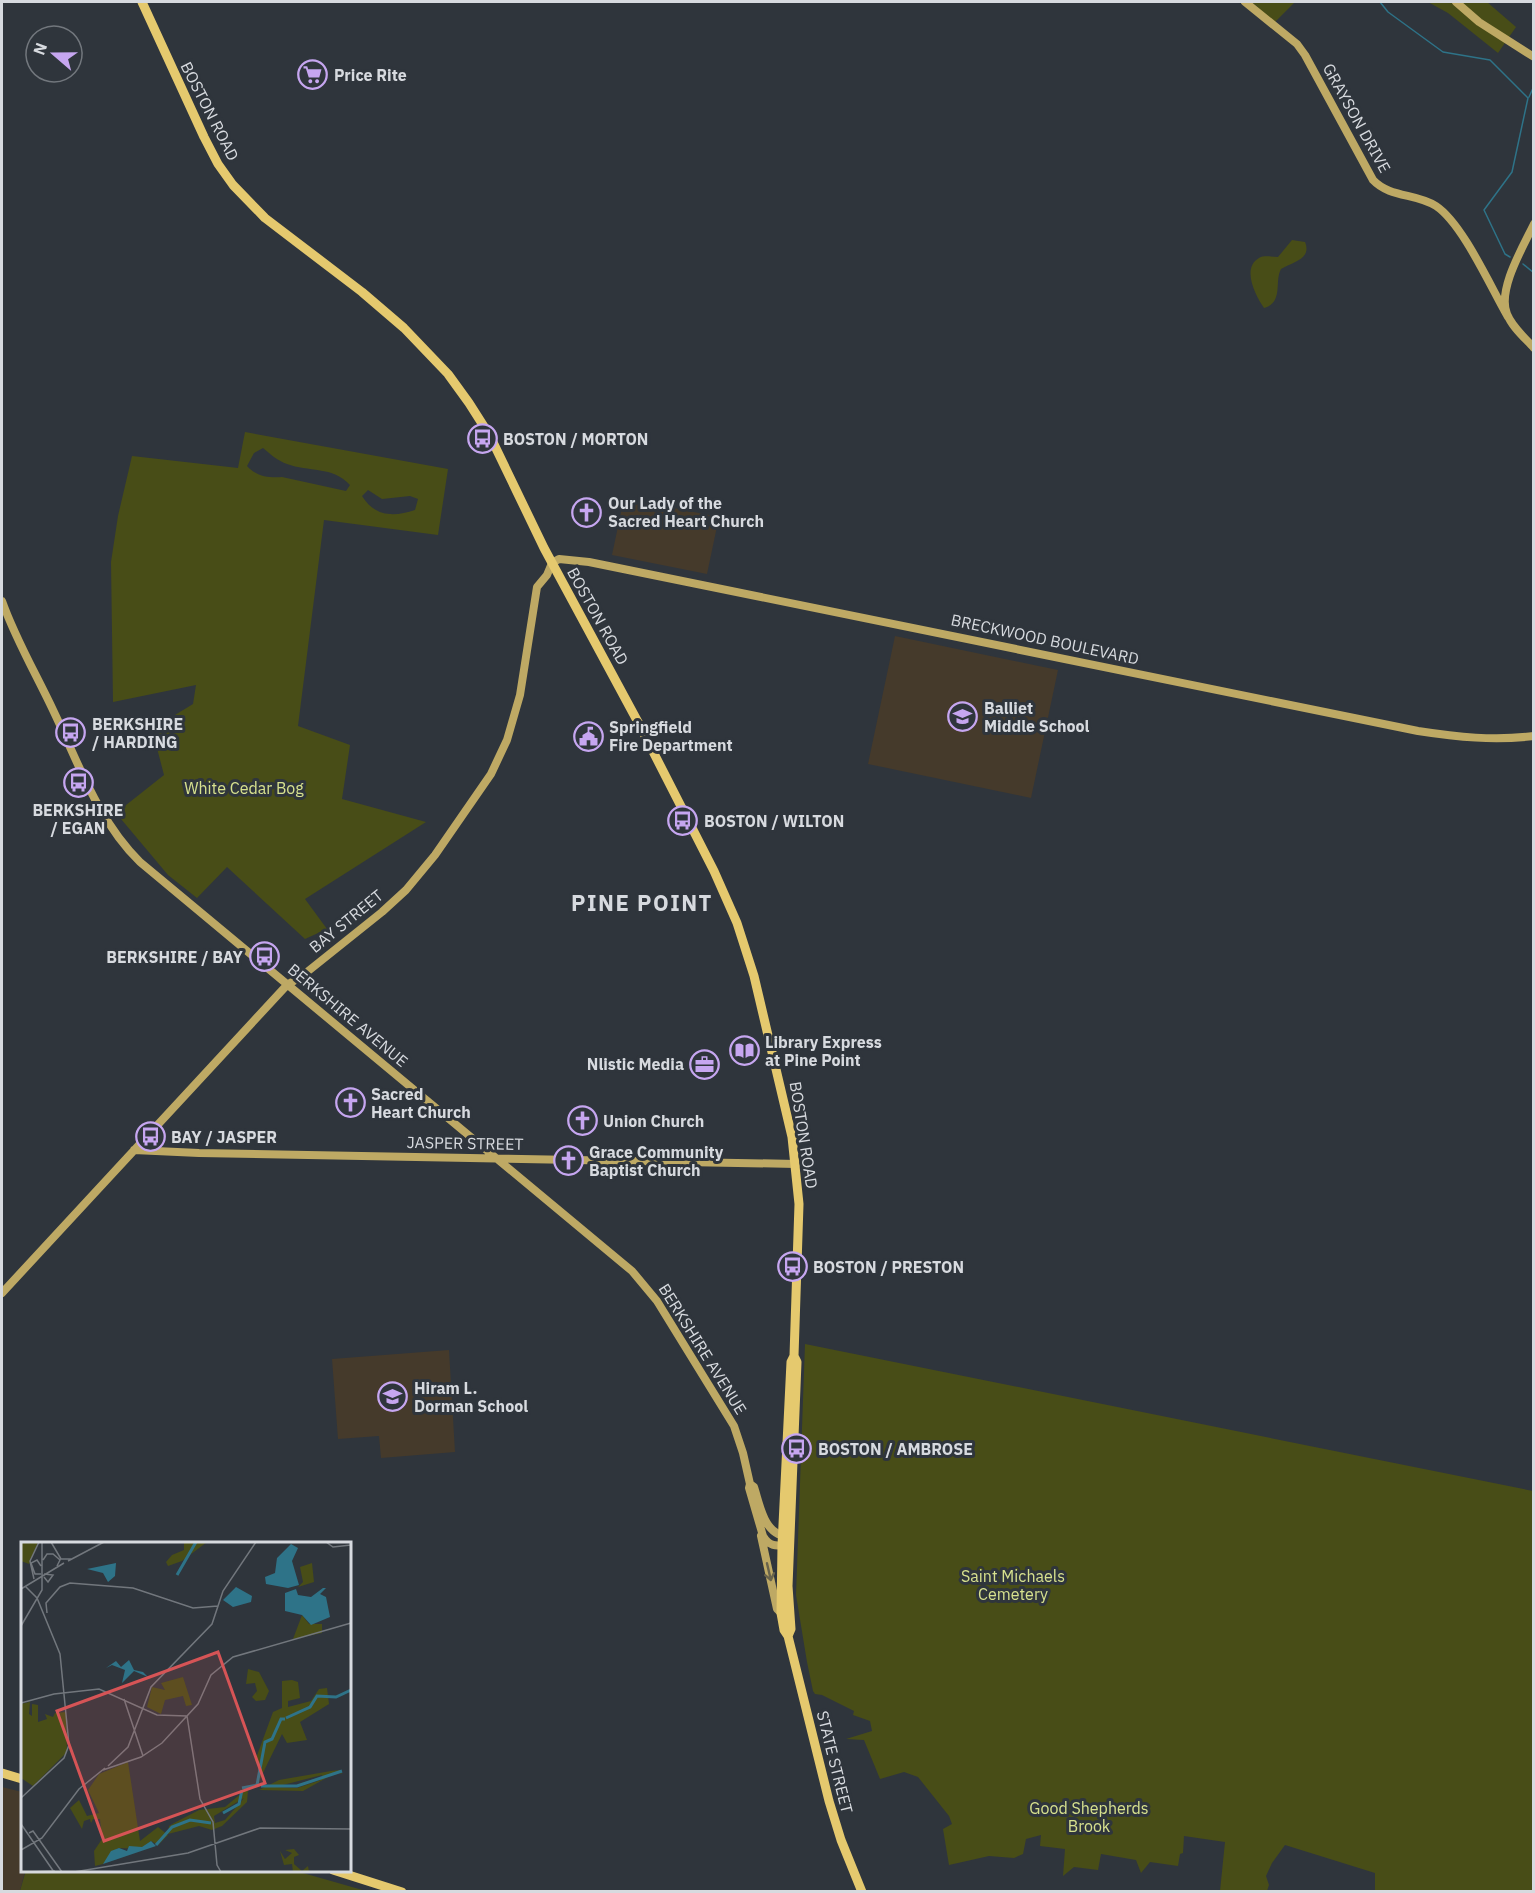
<svg xmlns="http://www.w3.org/2000/svg" width="1535" height="1893" font-family="'IBM Plex Sans',sans-serif">
<rect width="100%" height="100%" fill="#2f353c"/>
<!-- education -->
<path fill="#453a2b" d="M624,498l95,19 -12,57 -95,-19z
M895,636l163,34 -27,128 -163,-34z
M449,1350l6,102 -74,6 -2,-22 -41,3 -6,-80z
M2,1787l20,5v78l3,1 -5,20h-18z"/>
<!-- green -->
<path fill="#484d17" fill-rule="evenodd" d="M1251,2h44l-24,24 -16,-13 3,-6z
M1428,2h59l29,25 -18,26 -50,-40z
M1292,240l13,2c7,17 -12,20 -24,27 -7,13 3,33 -17,39 -8,-11 -23,-40 -5,-50 5,-3 13,-1 19,-1z
M245,432l203,37 -10,66 -114,-15 -26,206 52,19 -8,54 84,23 -121,77 22,30 -22,10 -78,-72 -30,31 -29,-23 -52,-62 48,-38 -12,-46 41,-25 3,-19 -83,17 -2,-140 7,-46 14,-60 106,12zM263,448c7,6 15,13 24,16 21,8 46,2 63,21l-4,6 -64,-14c-14,1 -26,-1 -35,-11l7,-13zM368,490l14,9 28,-3 8,3 -3,11c-21,7 -40,7 -53,-14z
M805,1344l728,147v400h-158v-18l-90,-28 -13,18 -6,13 3,9 -2,6h-47l5,-49 -41,-6 -1,17 -3,1 -2,12 -28,-4 -9,11 -5,-13 -35,-6 -3,16 -24,-3 -11,9 2,-27 -25,-3 1,-11 -15,4 -3,15 -9,4 -25,-2 -40,9 -6,-36 9,-5 -3,-8 -31,-39 -14,-5 -24,7 -16,-39 -18,-1 26,-8 -2,-10 -17,-6 1,-4 -32,-16 -7,-1 -2,-3 -6,-29 -11,-67z
M26,1870l270,1 70,20h-346z"/>
<g fill="none" stroke-linecap="round" stroke-linejoin="round">
<!-- stream -->
<path stroke="#2e7388" stroke-width="1.5" d="M1380,2l8,10 55,40 47,8 38,38 -16,74 -28,38 21,44 5,3
M1529,97l5,-11
M1523,264l11,9"/>
<!-- secondary -->
<path stroke="#bea964" stroke-width="8" d="M1245,2l52,42 8,11 68,125c17,18 43,13 63,26 27,18 55,82 72,111
M1456,2l23,20 55,35
M1534,224c-11,23 -37,66 -27,90 5,13 18,24 27,34
M2,601c13,37 34,73 51,109 25,52 45,111 87,152l492,409 25,30 77,125 9,27 7,31 -1,4 14,48c6,10 13,11 24,8
M134,1150l65,3 597,11
M2,1293l285,-308 15,-9 80,-64 24,-22 29,-35 56,-81 16,-34 13,-45 17,-108 10,-12 5,-12 7,-4 30,3 829,169c39,6 76,10 116,5
M750,1484l4,3c6,18 10,48 33,49
M761,1536l16,73 4,4"/>
<!-- primary -->
<path stroke="#e5c96e" stroke-width="9" d="M142,2l62,135 14,27 15,21 32,33 97,74 42,36 44,46 21,29 21,33 54,112 95,176 75,147 23,52 17,53 38,161 7,67 -5,152 3,6 -9,224 3,43 -3,7
M794,1356l-3,6 -9,183 -1,68 3,17 4,6 41,165 12,39 21,52
M2,1773l20,6
M333,1870l69,22"/>
</g>
<!-- one-way arrows -->
<defs><path id="oneway-shaft" d="M-6 0H5M1.5-3L5.5 0L1.5 3" fill="none" stroke-width="1.6" stroke-linecap="round" stroke-linejoin="round" transform="scale(1.5)"/></defs>
<use stroke="#68634c" href="#oneway-shaft" transform="translate(769 1572) rotate(77)"/>
<!-- icons -->
<defs>
<symbol id="supermarket-ring" viewBox="-11 -11 22 22"><circle r="9.5" fill="#2f353c" stroke="#c6a6f0" stroke-width="1.5"/><path d="M-6-5.5h2.5l.6 2H6L4.5 2H-2.5L-4.4-4H-6ZM-1.5 3.2a1.3 1.3 0 1 0 .1 0ZM3 3.2a1.3 1.3 0 1 0 .1 0Z" fill="#c6a6f0"/></symbol>
<symbol id="bus-ring" viewBox="-11 -11 22 22"><circle r="9.5" fill="#2f353c" stroke="#c6a6f0" stroke-width="1.5"/><path d="M-5-6H5V4H4V6H2V4H-2V6H-4V4H-5ZM-3.5-4V0h7V-4ZM-3.5 1.2v1.5H-2V1.2ZM2 1.2v1.5H3.5V1.2Z" fill="#c6a6f0"/></symbol>
<symbol id="church-ring" viewBox="-11 -11 22 22"><circle r="9.5" fill="#2f353c" stroke="#c6a6f0" stroke-width="1.5"/><path d="M-1.2-6h2.4v3.5h3.3v2.4h-3.3V6h-2.4V-.1h-3.3v-2.4h3.3Z" fill="#c6a6f0"/></symbol>
<symbol id="school-ring" viewBox="-11 -11 22 22"><circle r="9.5" fill="#2f353c" stroke="#c6a6f0" stroke-width="1.5"/><path d="M0-5L7-2L0 1L-7-2ZM-4 1L0 2.5L4 1V4Q0 6-4 4Z" fill="#c6a6f0"/></symbol>
<symbol id="civic-ring" viewBox="-11 -11 22 22"><circle r="9.5" fill="#2f353c" stroke="#c6a6f0" stroke-width="1.5"/><path d="M-.6-6.5H3V-4.5H.6V-3L4-1V1h2V6H-6V1h2V-1L-.6-3ZM-1.2 2.5V6h2.4V2.5Z" fill="#c6a6f0"/></symbol>
<symbol id="library-ring" viewBox="-11 -11 22 22"><circle r="9.5" fill="#2f353c" stroke="#c6a6f0" stroke-width="1.5"/><path d="M-6-4Q-3-5.5-.7-3.5V5Q-3 3-6 4ZM6-4Q3-5.5 .7-3.5V5Q3 3 6 4Z" fill="#c6a6f0"/></symbol>
<symbol id="office-ring" viewBox="-11 -11 22 22"><circle r="9.5" fill="#2f353c" stroke="#c6a6f0" stroke-width="1.5"/><path d="M-6-3h4V-5.5h4V-3h4V5H-6ZM-1-4.5V-3h2v-1.5ZM-6 0V1H6V0Z" fill="#c6a6f0"/></symbol>
</defs>
<g fill-rule="evenodd">
<use href="#supermarket-ring" x="296" y="58" width="33" height="33"/>
<use href="#bus-ring" x="466" y="422" width="33" height="33"/>
<use href="#church-ring" x="570" y="496" width="33" height="33"/>
<use href="#school-ring" x="946" y="700" width="33" height="33"/>
<use href="#bus-ring" x="54" y="716" width="33" height="33"/>
<use href="#civic-ring" x="572" y="720" width="33" height="33"/>
<use href="#bus-ring" x="62" y="766" width="33" height="33"/>
<use href="#bus-ring" x="666" y="804" width="33" height="33"/>
<use href="#bus-ring" x="248" y="940" width="33" height="33"/>
<use href="#library-ring" x="728" y="1034" width="33" height="33"/>
<use href="#office-ring" x="688" y="1048" width="33" height="33"/>
<use href="#church-ring" x="334" y="1086" width="33" height="33"/>
<use href="#church-ring" x="566" y="1104" width="33" height="33"/>
<use href="#bus-ring" x="134" y="1120" width="33" height="33"/>
<use href="#church-ring" x="552" y="1144" width="33" height="33"/>
<use href="#bus-ring" x="776" y="1250" width="33" height="33"/>
<use href="#school-ring" x="376" y="1380" width="33" height="33"/>
<use href="#bus-ring" x="780" y="1432" width="33" height="33"/>
</g>
<g text-anchor="middle" stroke-width="6" stroke-linejoin="round" paint-order="stroke">
<!-- poi labels -->
<g font-size="16" font-weight="bold" fill="#d7dadf" stroke="#2f353c" text-anchor="start">
<text x="334" y="81">Price Rite</text>
<text x="503" y="445">BOSTON / MORTON</text>
<text x="608" y="509">Our Lady of the<tspan x="608" dy="18">Sacred Heart Church</tspan></text>
<text x="984" y="714">Balliet<tspan x="984" dy="18">Middle School</tspan></text>
<text x="92" y="730">BERKSHIRE<tspan x="92" dy="18">/ HARDING</tspan></text>
<text x="609" y="733">Springfield<tspan x="609" dy="18">Fire Department</tspan></text>
<text x="78" y="816" text-anchor="middle">BERKSHIRE<tspan x="78" dy="18">/ EGAN</tspan></text>
<text x="704" y="827">BOSTON / WILTON</text>
<text x="243" y="963" text-anchor="end">BERKSHIRE / BAY</text>
<text x="765" y="1048">Library Express<tspan x="765" dy="18">at Pine Point</tspan></text>
<text x="684" y="1070" text-anchor="end">Nlistic Media</text>
<text x="371" y="1100">Sacred<tspan x="371" dy="18">Heart Church</tspan></text>
<text x="603" y="1127">Union Church</text>
<text x="171" y="1143">BAY / JASPER</text>
<text x="589" y="1158">Grace Community<tspan x="589" dy="18">Baptist Church</tspan></text>
<text x="813" y="1273">BOSTON / PRESTON</text>
<text x="414" y="1394">Hiram L.<tspan x="414" dy="18">Dorman School</tspan></text>
<text x="818" y="1455">BOSTON / AMBROSE</text>
</g>
<!-- street labels -->
<g font-size="16" fill="#d7dadf" stroke="#2f353c">
<text transform="translate(210 111) rotate(63)" y="6">BOSTON ROAD</text>
<text transform="translate(1357 118) rotate(61)" y="6">GRAYSON DRIVE</text>
<text transform="translate(598 616) rotate(61)" y="6">BOSTON ROAD</text>
<text transform="translate(1045 639) rotate(12)" y="6">BRECKWOOD BOULEVARD</text>
<text transform="translate(346 921) rotate(-39)" y="6">BAY STREET</text>
<text transform="translate(348 1015) rotate(40)" y="6">BERKSHIRE AVENUE</text>
<text transform="translate(804 1135) rotate(81)" y="6">BOSTON ROAD</text>
<text transform="translate(465 1143) rotate(1)" y="6">JASPER STREET</text>
<text transform="translate(703 1349) rotate(58)" y="6">BERKSHIRE AVENUE</text>
<text transform="translate(835 1762) rotate(76)" y="6">STATE STREET</text>
</g>
<!-- park labels -->
<g font-size="16" fill="#d7e18e" stroke="#2f353c">
<text x="244" y="794">White Cedar Bog</text>
<text x="1013" y="1582">Saint Michaels<tspan x="1013" dy="18">Cemetery</tspan></text>
<text x="1089" y="1814">Good Shepherds<tspan x="1089" dy="18">Brook</tspan></text>
</g>
<!-- district labels -->
<g font-size="22" font-weight="bold" letter-spacing="1.5" fill="#d7dadf" stroke="#2f353c">
<text x="642" y="911">PINE POINT</text>
</g>
</g>
<!-- overview -->
<g transform="translate(21 1542)">
<rect width="330" height="330" fill="#2f353c"/>
<path d="M0,0h17l-9,22 -8,-3zM186,0l-25,19 -14,5 -2,-4 6,-7 12,-5v-7zM291,21l2,19 -16,5 5,-5 -3,-15zM281,73l7,9h13v9l-29,6zM227,127l11,3 10,19 -4,9 -9,1 -4,-4 5,-6 -2,-8 -9,1zM162,135l9,28 -6,1 -3,-10 -18,4 -4,14 -14,-7 5,-20 13,3 -4,-7zM271,138l6,2 2,16 -12,3v6l23,-6 8,-12 8,-1 2,16 -29,18 7,18 -20,3 -5,-9 -23,47 3,-14 -7,-6 18,-49 9,-4v-27zM9,160l-1,12 3,2v-12l6,1v17l9,-3 -2,-5 8,3 2,-4 11,-1 1,40 -34,34 -12,-8v-74zM107,220l12,79 18,-14 10,8 -10,10 -7,-4 -9,8 -24,-1 -15,16 -8,2 -1,-15 8,-12 -2,-20h-7l-2,4 -1,-4 -6,2 -2,8 -12,-21 9,-8 8,16 12,-3 -11,-23 11,-16zM310,229l9,-1 2,4 -5,-2 -34,19 -44,-1 20,-10zM301,233l-1,5 -24,8 -22,-1zM223,249h4l-1,11 -25,24 -10,4 -13,-4 -31,8 1,-8 5,-3 25,-13 26,-3zM223,256l-19,22 -10,3 -1,-7zM273,307l5,6 -5,2v7l8,7 6,-5 1,6h-16l-1,-8 -8,1 -4,-14 5,8 7,-6 -7,-3z" fill="#484d17" fill-rule="evenodd"/>
<path d="M270,2l7,4 -6,13 7,24 -11,3 -22,-4 -1,-7 10,-4 2,-15zM95,21l-1,13 -7,6 -5,-9 -16,-4zM215,45l16,9 -1,6 -18,5 -10,-7zM302,46h3l-6,6 6,3 4,20 -19,8 -9,-10 -17,-4v-18l11,-4 2,6 13,2zM108,118l5,10 9,2 5,5 -14,-6 -12,12 3,-13 -13,-5 -6,3 10,-7 5,6zM130,299l5,5 -53,18 8,-13 8,-3 8,3 2,-5 13,1z" fill="#2e7388"/>
<path fill="none" stroke="#2e7388" stroke-width="3" d="M156,33l19,-33M265,176l24,-11 7,-11 19,1 15,-7M240,244h36l45,-15M221,246l15,-3 8,-43 7,-3 9,-20h4M202,271l16,-9 3,-14M135,303l16,-18 18,-7 21,3"/>
<path fill="none" stroke="#72777d" stroke-width="1.5" d="M30,0l10,17h10M305,0l7,5 18,-2M22,18l4,-6h6l7,6 -3,6M47,19l36,-19M20,24l-4,-6 -6,3 4,11h6M23,32l9,1 -5,7 -4,-5M13,37l-4,-18 9,-19M0,47l43,-26M26,71l-1,-10 14,-16 10,-4 63,5 60,20 25,-2M0,84l21,-36v-48M103,157l19,57M0,161l33,-9 45,-5 58,26 30,1M166,174l13,83 13,23 4,43 4,7M87,224l20,-19 23,-60 61,-63 11,-33 33,-49M82,228l38,-13 21,-14 36,-39 13,-29 22,-18 118,-34M0,256l43,-40 5,-13 -9,-91 -23,-56 -12,-12M0,282l33,48M8,291l4,-2 29,41M0,308l21,-12 37,-49 26,-21M3,330l31,-1M53,330l114,-19 72,-25 91,1"/>
<path fill="#d65456" fill-opacity="0.15" stroke="#d65456" stroke-width="3" d="M197,110l47,131 -161,58 -47,-130z"/>
<rect width="330" height="330" fill="none" stroke="#d7dadf" stroke-width="3"/>
</g>
<!-- border -->
<rect width="1535" height="1893" fill="none" stroke="#d7dadf" stroke-width="6"/>
<!-- north arrow -->
<g transform="translate(54 54) rotate(290)"><circle r="28" fill="#2f353c" stroke="#72777d" stroke-width="1.5"/>
<path d="M0-4.5L10 22L0 15L-10 22Z" fill="#c6a6f0"/>
<text y="-9" font-size="16" font-weight="bold" text-anchor="middle" fill="#d7dadf">N</text>
</g>
</svg>
